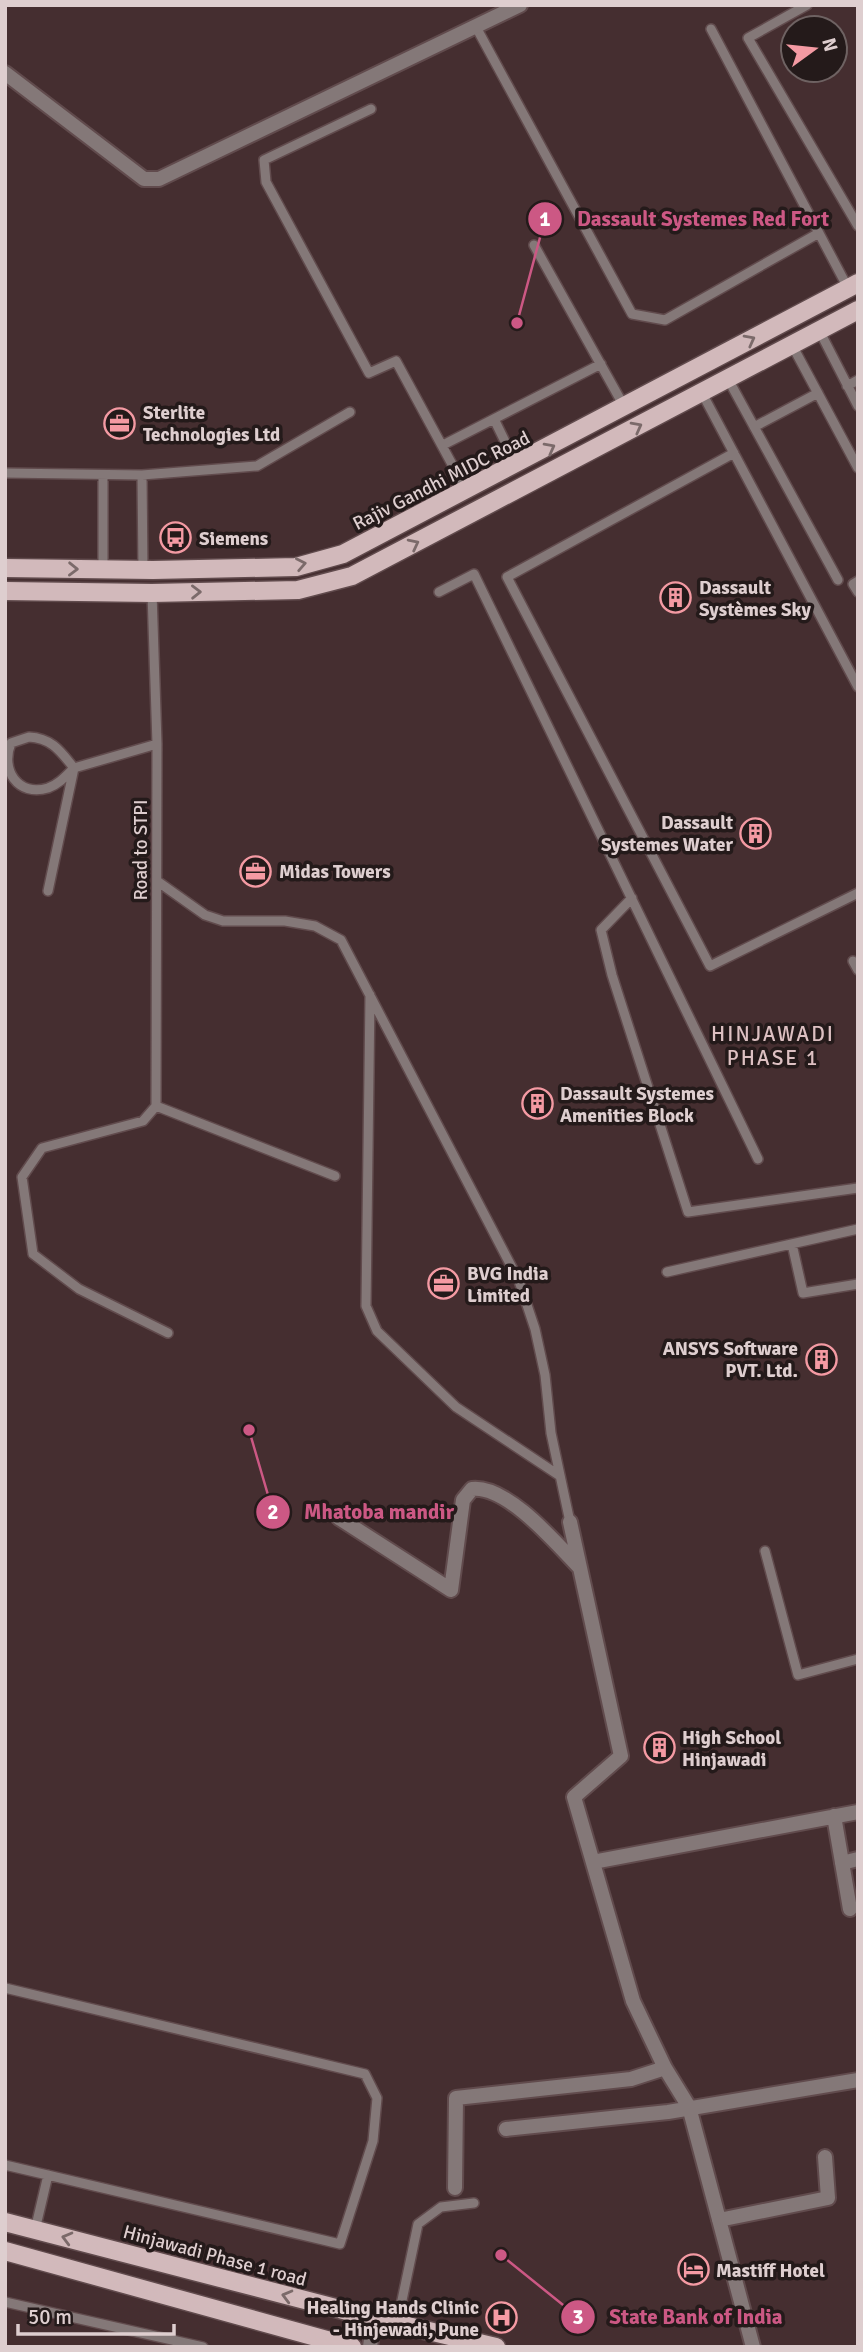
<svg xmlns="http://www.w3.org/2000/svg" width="863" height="2352" font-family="Signika,sans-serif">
<rect width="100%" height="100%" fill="#452e30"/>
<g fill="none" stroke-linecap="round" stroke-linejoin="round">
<defs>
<path id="service" d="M807,5l-59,33 110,188
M476,27l156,287 33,6 154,-87
M711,29l137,259
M371,109l-107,51 2,22 103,191 27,-12 70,129
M534,245l91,163
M819,330l39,76
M792,345l66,123
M728,379l110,201
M847,386l11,-6
M702,393l156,294
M495,421l21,43
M754,427l64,-34
M443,445l158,-81
M734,453l-227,124 203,389 148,-73
M5,473l137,2 115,-9 93,-54
M103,475v94
M142,475l1,95
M858,581l-5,3 5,8
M439,592l35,-18 284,585
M152,593l5,151 -1,362
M29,737c23,1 32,15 45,31 -8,8 -15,16 -26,20 -30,9 -48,-18 -37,-45z
M157,881l48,34 18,6h62l30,5 26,14 178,341 16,48 10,46 6,58 19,89
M48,891l26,-123 83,-24
M632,898l-31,32 11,45 76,237 170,-24
M853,961l5,9
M370,995l-4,311 11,25 79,76 104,69
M156,1106l-13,15 -101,27 -20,29 11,77 46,35 89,44
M156,1106l179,70
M792,1244l11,49 55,-9
M667,1272l191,-43
M765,1551l33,124 60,-16
M5,1988l360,86 12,24 -4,43 -33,103 -335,-79
M35,2230l13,-55
M5,2302l198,45
M397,2324l21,-100 23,-17 33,-4"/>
<path id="minor" d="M339,1518l112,72 12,-90 9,-11c35,-4 84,54 107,78
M570,1522l51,234 -47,41 59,204 32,67 24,39 64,240
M834,1816l16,93
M593,1862l265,-50
M842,1863l16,-4
M506,2129l162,-17 190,-32
M455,2188l1,-90 175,-19 34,-11
M719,2220l109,-22 -3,-41"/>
<path id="tertiary" d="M5,73l139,106h15l361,-174
M370,2347l4,-29"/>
<path id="primary" d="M5,568l148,2 143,-3 47,-13 515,-271
M5,591l147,2 146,-3 54,-14 506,-266
M5,2222l369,96 122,29
M5,2251l347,96"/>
</defs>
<!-- service casing -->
<use href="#service" stroke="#614b4d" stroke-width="12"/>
<!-- minor casing -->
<use href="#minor" stroke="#614b4d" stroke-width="18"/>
<!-- tertiary casing -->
<use href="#tertiary" stroke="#614b4d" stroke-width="18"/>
<!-- primary casing -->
<use href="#primary" stroke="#614b4d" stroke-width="21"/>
<!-- service -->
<use href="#service" stroke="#847878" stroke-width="9"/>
<!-- minor -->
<use href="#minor" stroke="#847878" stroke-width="14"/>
<!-- tertiary -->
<use href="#tertiary" stroke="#847878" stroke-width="14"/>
<!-- primary -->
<use href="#primary" stroke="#d2b9bb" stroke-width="18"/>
</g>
<!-- one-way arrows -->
<defs><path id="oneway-chevron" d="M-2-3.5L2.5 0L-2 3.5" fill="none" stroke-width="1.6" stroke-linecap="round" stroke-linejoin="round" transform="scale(1.75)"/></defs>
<g stroke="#7b6a6a">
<use href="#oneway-chevron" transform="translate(750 340) rotate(-28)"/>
<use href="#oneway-chevron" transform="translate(637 427) rotate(-28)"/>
<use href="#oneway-chevron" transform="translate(550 448) rotate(-28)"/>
<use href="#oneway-chevron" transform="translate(414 544) rotate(-27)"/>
<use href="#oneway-chevron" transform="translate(301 564) rotate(-11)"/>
<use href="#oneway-chevron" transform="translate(73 569) rotate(1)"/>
<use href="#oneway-chevron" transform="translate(196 592) rotate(-1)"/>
<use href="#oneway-chevron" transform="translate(67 2238) rotate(-165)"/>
<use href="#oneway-chevron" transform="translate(287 2296) rotate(-165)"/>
</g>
<!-- icons -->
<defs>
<symbol id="office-ring" viewBox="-11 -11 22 22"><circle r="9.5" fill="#241a1a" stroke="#f49aa3" stroke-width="1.5"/><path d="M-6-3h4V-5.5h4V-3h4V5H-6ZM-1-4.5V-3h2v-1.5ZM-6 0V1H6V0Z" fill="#f49aa3"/></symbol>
<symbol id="bus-ring" viewBox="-11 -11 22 22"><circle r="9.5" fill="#241a1a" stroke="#f49aa3" stroke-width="1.5"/><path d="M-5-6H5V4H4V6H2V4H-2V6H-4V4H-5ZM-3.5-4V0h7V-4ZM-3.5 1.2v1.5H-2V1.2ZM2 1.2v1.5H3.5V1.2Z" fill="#f49aa3"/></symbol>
<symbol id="building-ring" viewBox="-11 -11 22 22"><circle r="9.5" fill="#241a1a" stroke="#f49aa3" stroke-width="1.5"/><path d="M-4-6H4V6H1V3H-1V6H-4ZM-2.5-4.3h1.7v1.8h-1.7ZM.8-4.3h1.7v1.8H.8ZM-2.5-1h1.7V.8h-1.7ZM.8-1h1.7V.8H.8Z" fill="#f49aa3"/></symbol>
<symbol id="hotel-ring" viewBox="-11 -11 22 22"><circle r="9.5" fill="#241a1a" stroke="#f49aa3" stroke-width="1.5"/><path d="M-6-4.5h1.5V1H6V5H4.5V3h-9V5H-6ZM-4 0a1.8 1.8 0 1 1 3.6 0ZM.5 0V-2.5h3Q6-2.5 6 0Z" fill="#f49aa3"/></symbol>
<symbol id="hospital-ring" viewBox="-11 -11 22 22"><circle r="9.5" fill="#241a1a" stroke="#f49aa3" stroke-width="1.5"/><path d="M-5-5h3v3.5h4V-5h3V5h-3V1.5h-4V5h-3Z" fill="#f49aa3"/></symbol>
</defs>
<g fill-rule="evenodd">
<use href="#office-ring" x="102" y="406" width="35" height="35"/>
<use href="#bus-ring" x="158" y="520" width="35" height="35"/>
<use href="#building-ring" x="658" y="580" width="35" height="35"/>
<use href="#building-ring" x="738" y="816" width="35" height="35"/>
<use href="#office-ring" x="238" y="854" width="35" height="35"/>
<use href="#building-ring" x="520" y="1086" width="35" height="35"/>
<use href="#office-ring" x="426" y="1266" width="35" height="35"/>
<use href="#building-ring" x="804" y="1342" width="35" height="35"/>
<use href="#building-ring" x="642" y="1730" width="35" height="35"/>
<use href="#hotel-ring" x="676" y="2252" width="35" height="35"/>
<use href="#hospital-ring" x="484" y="2300" width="35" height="35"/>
</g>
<g text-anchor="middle" stroke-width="7" stroke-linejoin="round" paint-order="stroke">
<!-- poi labels -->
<g font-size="19" font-weight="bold" fill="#dececf" stroke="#241a1a" text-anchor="start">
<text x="143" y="419">Sterlite<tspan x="143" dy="22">Technologies Ltd</tspan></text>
<text x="199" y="545">Siemens</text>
<text x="699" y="594">Dassault<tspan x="699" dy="22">Systèmes Sky</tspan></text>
<text x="733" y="829" text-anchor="end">Dassault<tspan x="733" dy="22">Systemes Water</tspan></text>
<text x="279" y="878">Midas Towers</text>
<text x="560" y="1100">Dassault Systemes<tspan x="560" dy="22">Amenities Block</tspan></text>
<text x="467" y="1280">BVG India<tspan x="467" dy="22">Limited</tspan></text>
<text x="798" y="1355" text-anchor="end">ANSYS Software<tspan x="798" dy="22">PVT. Ltd.</tspan></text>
<text x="682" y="1744">High School<tspan x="682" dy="22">Hinjawadi</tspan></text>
<text x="716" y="2277">Mastiff Hotel</text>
<text x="479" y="2314" text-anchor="end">Healing Hands Clinic<tspan x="479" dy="22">- Hinjewadi, Pune</tspan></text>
</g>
<!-- street labels -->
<g font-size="19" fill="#dececf" stroke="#241a1a">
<text transform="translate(441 480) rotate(-27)" y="7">Rajiv Gandhi MIDC Road</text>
<text transform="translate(140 850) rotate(-90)" y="7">Road to STPI</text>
<text transform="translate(215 2255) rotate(15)" y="7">Hinjawadi Phase 1 road</text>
</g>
<!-- neighbourhood labels -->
<g font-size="21" letter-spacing="2" fill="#ddc0c2" stroke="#241a1a">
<text x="773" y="1041">HINJAWADI<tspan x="773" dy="24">PHASE 1</tspan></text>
</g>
</g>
<!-- callouts -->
<path fill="none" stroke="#cc5884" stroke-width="2.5" d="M517 323L545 219M249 1430L273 1512M501 2255L578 2317"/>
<g fill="#cc5884" stroke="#241a1a" stroke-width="2.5">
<circle cx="517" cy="323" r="7"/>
<circle cx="249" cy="1430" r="7"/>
<circle cx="501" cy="2255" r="7"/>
<circle cx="545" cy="219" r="18"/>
<circle cx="273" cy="1512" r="18"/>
<circle cx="578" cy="2317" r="18"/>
</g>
<g font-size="21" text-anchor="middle" font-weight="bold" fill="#fff">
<text x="545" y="226">1</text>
<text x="273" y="1519">2</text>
<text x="578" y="2324">3</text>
</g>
<g font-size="21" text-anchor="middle" font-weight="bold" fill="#cc5884" stroke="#241a1a" stroke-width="7" stroke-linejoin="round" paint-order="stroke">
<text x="703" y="226">Dassault Systemes Red Fort</text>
<text x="379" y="1519">Mhatoba mandir</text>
<text x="696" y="2324">State Bank of India</text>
</g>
<!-- border -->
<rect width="863" height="2352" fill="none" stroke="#dececf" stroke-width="14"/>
<!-- north arrow -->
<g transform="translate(814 49) rotate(75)"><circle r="33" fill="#241a1a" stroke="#6e6262" stroke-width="2"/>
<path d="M0-5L12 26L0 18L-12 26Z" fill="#f49aa3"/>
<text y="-10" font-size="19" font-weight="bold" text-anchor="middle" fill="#dececf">N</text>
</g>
<!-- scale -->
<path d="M18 2324v10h156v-10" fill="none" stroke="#dececf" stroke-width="3.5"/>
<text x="28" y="2324" font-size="21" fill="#dececf" stroke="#241a1a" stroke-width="5" paint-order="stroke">50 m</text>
</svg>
